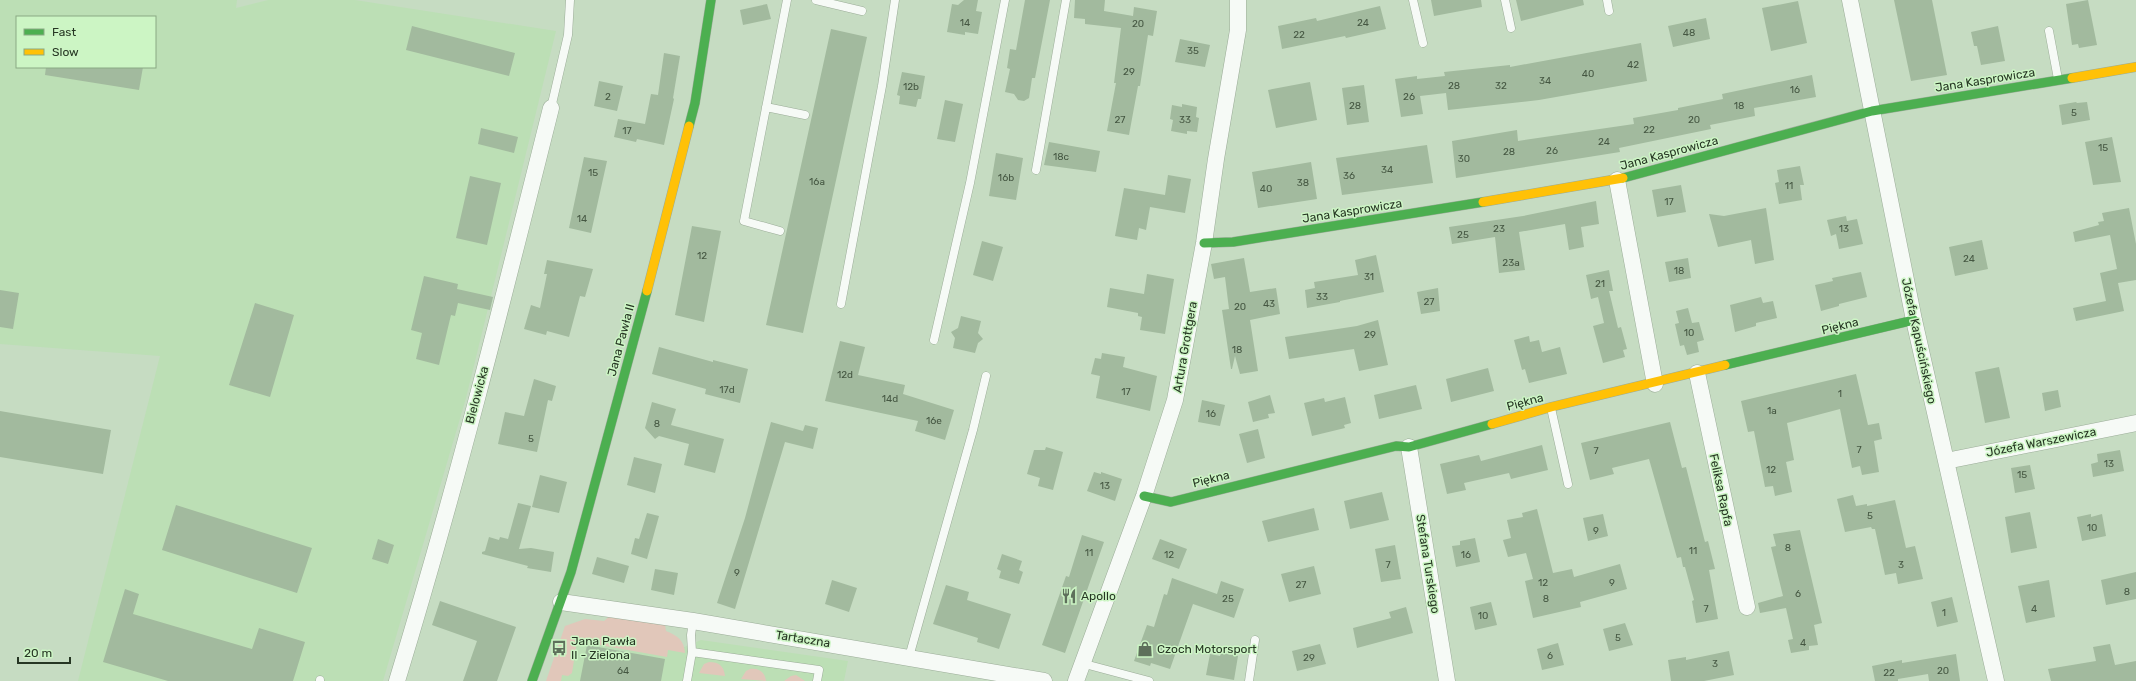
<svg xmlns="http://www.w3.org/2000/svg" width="2136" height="681" font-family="Rubik,sans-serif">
<rect width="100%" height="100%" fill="#c6dcc2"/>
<!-- built -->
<path fill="#bcdfb5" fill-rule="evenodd" d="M0,0h237l-1,8 32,-8h87l201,31 -90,367 -83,283h-305l82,-325 -160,-12zM17,17h138v50h-138z
M581,631l101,17 19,-8 147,21 -4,20h-293z"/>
<!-- green -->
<path fill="#e1c7ba" d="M612,614l53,11 1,6c12,5 18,9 19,22l-17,-3 -1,7 -90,-16 -5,32 -4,3 -6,-1 -1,6h-15l19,-55 20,-7 19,2z
M709,662c10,0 15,4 16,14l-26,-3 5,-9z
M750,669c9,-1 15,3 16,12l-25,-2 5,-8z
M796,675l9,6h-21l7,-5z"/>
<!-- building -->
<path fill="#a2ba9e" d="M964,0h14l-2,11 6,1 -4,22 -13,-2v3l-18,-3 5,-28 6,1z
M1025,0h25l-15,78h-3l-3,20 -5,3 -6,-1 -4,-6 -9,-2 5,-23 -3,-1 3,-19 6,1z
M1075,0h30l-1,11 29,5 1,-9 23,4 -4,25 -5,-1 -8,51h-2l-9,49 -22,-4 9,-48h-2l7,-55 -36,-4v-5l-11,-1z
M1431,0h50l1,7 -48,9z
M1516,0h67l1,5 -63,16z
M1894,0h38l15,75 -36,6z
M2088,0l9,45 -18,3 -1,-4 -6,1 -6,-41z
M1798,1l9,42 -36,8 -9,-43z
M767,4l4,15 -28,6 -3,-15z
M1380,6l6,23 -40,9 -1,-2 -63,13 -4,-23 38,-8 1,3z
M1706,18l4,21 -37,8 -5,-21z
M412,26l103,27 -6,23 -103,-26z
M1998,26l7,35 -24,4 -4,-19h-3l-3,-14z
M831,29l36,8 -64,296 -37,-8z
M1180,39l30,6 -5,22 -30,-5z
M1641,43l6,38 -108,19 -91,10 -2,-17 -26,3 3,18 -22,3 -6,-38 22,-3v3l28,-3 -1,-4 66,-7v2z
M664,53l16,3 -7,42 1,1 -10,46 -27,-6 -1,3 -22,-5 4,-18 27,5 6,-30 7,1z
M46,67h97l-4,23 -94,-15z
M902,72l23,4 -4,23h-3l-2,8 -17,-3 1,-8 -3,-1z
M1812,75l4,22 -62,11 1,8 -45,9 1,4 -92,19 1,4 -164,26 -4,-37 65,-11 1,11 116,-17 -1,-6 45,-8v-2l45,-9 -1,-5z
M599,81l24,5 -6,25 -23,-5z
M1310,82l7,38 -41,8 -8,-38z
M1364,85l5,37 -22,3 -5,-37z
M945,100l18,4 -8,38 -18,-3z
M2076,102l1,1 10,-1 3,18 -28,5 -3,-20z
M1182,104l15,3 -1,10 3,1 -2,14 -10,-1v3l-16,-3 2,-11 -3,-1 2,-14 10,2z
M481,128l37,9 -4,16 -36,-9z
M2112,137l9,45 -28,3 -8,-43z
M1049,142l51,9 -4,21 -52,-7z
M1427,145l6,38 -91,12 -6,-37z
M996,153l27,5 -7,42 -27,-4z
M584,157l23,4 -16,72 -22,-5z
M1311,162l6,37 -59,9 -6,-36z
M1800,166l4,19h-4l2,15 -23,4 -4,-21 4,-1 -2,-12z
M1168,175l23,4 -6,34 -35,-6 -4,23 -7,-2 -2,12 -22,-4 9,-48 41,7z
M470,176l31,7 -14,62 -31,-7z
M1681,185l5,27 -29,5 -5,-27z
M1596,201l3,23 -18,3 3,20 -15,3 -4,-26 -46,8 6,38 -26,3 -4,-36 -43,7 -3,-17 74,-11z
M1766,208l8,52 -19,4 -4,-24 -33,7 -9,-33 15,2z
M2129,208l7,36v36l-18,3 6,28 -48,10 -3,-13 33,-7 -6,-28 17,-4 -7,-34 -35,7 -2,-10 26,-7 -1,-3 6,-1 -2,-8z
M1846,216l1,5 10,-2 6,25 -24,5 -3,-15 -5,2 -4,-16z
M692,226l29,5 -17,91 -29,-7z
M1982,240l6,29 -33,7 -6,-29z
M982,241l21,6 -10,34 -20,-6z
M1376,255l8,37 -44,9v1l-33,6 -2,-18 10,-2 -1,-6 44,-7 -3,-15z
M1244,258l6,34 26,-4 4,26 -30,6 8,51 -18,3 -5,-18 -3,13h-1l-9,-59 7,-1 -4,-32 -11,2 -3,-15z
M1688,258l3,20 -22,4 -4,-20z
M547,260l46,9 -8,28 -5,-1 -11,41 -22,-6 -1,4 -22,-6 7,-24 9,3 7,-34h-3z
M1609,270l4,21h-4l9,37 3,-1 6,22 -4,1 2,7 -22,6 -10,-37 11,-3 -6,-26 -7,2 -5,-24z
M1861,272l6,25 -28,7v2l-18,5 -6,-26 18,-4 -1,-3z
M1147,274l27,5 -9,55 -25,-4 2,-13 -4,-1v-3l-31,-6 3,-19 34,6z
M424,276l34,8 -1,5 36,8 -3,13 -32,-7 -3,13 -4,-1 -12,50 -23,-6 6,-26 -11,-3z
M1438,288l2,23 -19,3 -4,-22z
M0,290l19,3 -6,36 -13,-2z
M1761,297l2,6 10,-2 4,17 -21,5v3l-21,6 -5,-27z
M255,303l39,12 -24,82 -41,-12z
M1688,308l4,15 7,-1 5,18 -7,2 2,10 -12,3 -3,-10 -4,1 -5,-22 4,-1 -3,-12z
M961,316l20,5 -3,12 5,6 -5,4 -3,10 -22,-5 2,-10 -4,-6 7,-4z
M1378,320l10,45 -29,6 -5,-22 -65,10 -4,-22 72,-11z
M1529,336l1,6 9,-2 3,12 18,-5 7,27 -38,9 -4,-14 -3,1 -8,-30z
M840,341l25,6 -7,28 47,10 -2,9 51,16 -9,30 -30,-9 3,-10 -93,-20z
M659,347l54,15v-2l35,9 -8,34 -35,-9 1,-5 -54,-15z
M1102,353l23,4 -2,10 34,9 -7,35 -54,-13 4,-22 -9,-2 4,-16 6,1z
M1999,367l11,51 -25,5 -10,-51z
M1488,368l6,23 -43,11 -5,-23z
M1856,374l12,51 11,-2 3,16 -8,2 5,31 -17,3 -2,-9 -8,2 -12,-59 -53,14 7,37 -8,2 6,30 -17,4 -2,-10 -8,1 -11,-56 -6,1 -7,-31z
M534,379l22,7 -4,15 -4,-1 -11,52 -39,-8 7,-32 19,4z
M1416,385l6,24 -43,10 -5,-24z
M2058,390l3,17 -16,4 -3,-18z
M1270,395l5,18 -7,1 1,4 -16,4 -5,-20z
M1345,397l6,26 -7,2 1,3 -33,8 -8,-33 20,-5 1,4z
M1202,400l23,5 -5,21 -22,-4z
M652,402l24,7 -5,16 53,14 -9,34 -31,-8 5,-21 -30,-8 -4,3 -10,-11z
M0,411l111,19 -8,44 -103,-17z
M771,422l32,9 2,-6 13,3 -5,21 -28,-7 -50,167 -18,-6 28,-85z
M1670,422l12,46 4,-1 19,75 3,-1 7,28 -6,1 9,49 -22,4 -4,-22 2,-1 -9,-33h-2l-2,-10 -4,1 -28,-99 -37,9 2,6 -24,6 -9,-37z
M1258,429l7,29 -18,5 -8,-29z
M1542,445l6,25 -37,9 -2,-6 -45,10 2,7 -19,4 -7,-30 39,-9 2,6z
M1046,447l17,5 -10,38 -15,-4 2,-8 -13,-4 7,-24h11z
M2120,450l4,21 -31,6 -2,-13 7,-2 -1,-8z
M634,457l28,7 -7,29 -28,-8z
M2030,465l5,24 -20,4 -4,-25z
M1094,472l7,2v-2l21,7 -7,22 -28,-10z
M540,475l27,7 -8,31 -27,-6z
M1382,492l7,28 -39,9 -6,-28z
M1853,495l3,11 11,-2v2l28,-6 11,48 9,-2 8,33 -25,5 -2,-11 -11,2 -10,-46h-3l-1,-2 -26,5 -8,-33z
M518,503l13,3 -12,43 12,-1 23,4 -3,20 -24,-4 1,-2 -46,-12v-2l3,-1 4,-14 10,3 1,-3 8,2z
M176,505l136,43 -15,45 -135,-43z
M1314,508l5,22 -51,12 -6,-21z
M1537,509l16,64 19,-4 2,8 46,-13 7,25 -47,13 1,5 -48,11 -8,-37 8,-2 -7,-26 -18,4 -5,-17 8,-2 -4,-18 16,-3 -1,-4z
M2030,512l7,36 -26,5 -6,-36z
M647,513l12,3 -12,43 -16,-5 4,-16 4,1z
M1603,514l5,22 -20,5 -5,-23z
M2091,514v3l11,-3 4,22 -24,5 -5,-24z
M1800,530l22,93 -8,2 4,20 -9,1v4l-18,3 -3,-13 5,-1 -7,-31 -26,5 -2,-10 25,-7 -12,-49 5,-1 -3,-12z
M1082,535l22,7 -39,111 -23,-8 24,-69 3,1z
M1475,538l5,24 -24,5 -4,-21 8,-1v-4z
M378,539l16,6 -6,19 -16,-5z
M1160,539l27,10 -8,20 -27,-10z
M1395,545l6,34 -20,3 -6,-33z
M1002,554l20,7 -3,9 4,2 -4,12 -20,-6 2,-7 -4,-2z
M597,557l32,9 -5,17 -32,-9z
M1314,566l7,28 -32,8 -8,-28z
M655,569l23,4 -4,22 -23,-5z
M2136,572v27l-30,6 -5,-25z
M1172,578l45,16 4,-13 23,8 -10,29 -41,-14 -23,65 -19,-6 -1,3 -16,-5 13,-36 7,2 10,-33 3,1z
M832,580l25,8 -8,24 -24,-8z
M2049,580l6,37 -29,6 -8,-37z
M946,585l23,7 -2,8 44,14 -12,35 -22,-7 1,-4 -45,-14z
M125,589l14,5 -6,20 119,35 7,-21 46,14 -12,39h-125l-65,-19z
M1952,597l6,25 -21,5 -6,-25z
M440,601l76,26 -19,54h-34l14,-40 -45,-16z
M1491,602l6,23 -22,5 -5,-23z
M1406,607l7,26 -56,15 -4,-20 38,-10 -2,-6z
M1625,623l8,22 -24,6 -6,-22z
M1558,643l6,22 -22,5 -5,-21z
M1320,644l6,20 -29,7 -5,-20z
M2110,644l5,21 21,-4v20h-85l-3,-12 48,-8 -3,-14z
M587,645l78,14 -4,22h-81z
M1729,651l5,24 -30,6h-33l-3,-21 18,-3v3z
M1221,653l17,3 -4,24 -28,-5 4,-21 10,2z
M1956,654l4,27h-31l-1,-7 -30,5v2h-23l-3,-15 30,-6v3z"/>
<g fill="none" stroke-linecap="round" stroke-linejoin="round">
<defs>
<path id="lane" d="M816,0l46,11
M1413,0l10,43
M1505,0l6,28
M1607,0l2,11
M2049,31l9,48
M766,107l39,8
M551,108l17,-73 2,-35
M1036,170l30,-170
M780,231l-36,-10 43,-221
M841,304l41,-218 13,-86
M934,340l36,-157 35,-183
M1551,408l17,76
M692,652l127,18 -2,11
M909,657l64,-227 13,-54
M1081,663l68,18
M320,681v-1
M687,681l5,-29 -1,-17 2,-14
M1249,681l6,-41"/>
<path id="street" d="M1850,0l64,320 82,361
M1617,180l38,204
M1697,373l50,234
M1409,447l38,234
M1946,461l190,-38
M561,602l132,19 351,60
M397,681c58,-189 106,-381 154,-573
M1076,681l68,-185 31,-96 29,-157 12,-84 22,-129v-30"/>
<path id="fast" d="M689,126l6,-23 16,-103
M1623,178l249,-67 200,-33
M1204,243l29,-1 250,-40
M1725,365l189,-45
M1144,496l27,6 225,-56 13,1 83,-23
M532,681l39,-109 76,-281"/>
<path id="slow" d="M2072,78l64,-11
M1483,202l140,-24
M647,291l42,-165
M1492,424l59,-17 174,-42"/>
</defs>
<!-- lane casing -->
<use href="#lane" stroke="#9bac98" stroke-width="9"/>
<!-- street casing -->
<use href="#street" stroke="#9bac98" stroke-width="17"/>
<!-- fast casing -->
<use href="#fast" stroke="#9bac98" stroke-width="10"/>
<!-- slow casing -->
<use href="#slow" stroke="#9bac98" stroke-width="10"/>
<!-- lane -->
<use href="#lane" stroke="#f6faf6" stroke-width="8"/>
<!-- street -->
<use href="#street" stroke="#f6faf6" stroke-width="16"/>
<!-- fast -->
<use href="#fast" stroke="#4caf50" stroke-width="9"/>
<!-- slow -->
<use href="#slow" stroke="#ffc107" stroke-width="9"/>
</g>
<!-- icons -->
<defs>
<symbol id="restaurant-bare" viewBox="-9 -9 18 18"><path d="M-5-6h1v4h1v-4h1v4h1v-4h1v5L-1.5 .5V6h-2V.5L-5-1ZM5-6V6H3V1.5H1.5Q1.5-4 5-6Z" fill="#5e705b" stroke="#ccf5c4" stroke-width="2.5" paint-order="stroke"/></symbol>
<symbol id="bus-bare" viewBox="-9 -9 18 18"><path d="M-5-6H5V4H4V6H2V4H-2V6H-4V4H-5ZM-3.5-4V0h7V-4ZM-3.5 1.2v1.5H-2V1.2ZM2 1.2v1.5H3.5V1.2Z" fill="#5e705b" stroke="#ccf5c4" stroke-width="2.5" paint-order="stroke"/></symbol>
<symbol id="shop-bare" viewBox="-9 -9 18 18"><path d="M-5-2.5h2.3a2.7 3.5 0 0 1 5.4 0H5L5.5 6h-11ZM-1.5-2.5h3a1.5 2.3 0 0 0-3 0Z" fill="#5e705b" stroke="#ccf5c4" stroke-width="2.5" paint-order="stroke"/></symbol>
</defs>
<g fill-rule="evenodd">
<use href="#restaurant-bare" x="1058" y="585" width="22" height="22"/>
<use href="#bus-bare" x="548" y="637" width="22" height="22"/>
<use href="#shop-bare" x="1134" y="638" width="22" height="22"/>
</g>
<g text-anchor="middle" stroke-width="3" stroke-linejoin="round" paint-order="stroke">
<!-- number labels -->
<g font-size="10" fill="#455742">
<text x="965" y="26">14</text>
<text x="1363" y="26">24</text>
<text x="1138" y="27">20</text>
<text x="1689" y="36">48</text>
<text x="1299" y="38">22</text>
<text x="1193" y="54">35</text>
<text x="1633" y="68">42</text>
<text x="1129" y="75">29</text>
<text x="1588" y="77">40</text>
<text x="1545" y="84">34</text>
<text x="1454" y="89">28</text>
<text x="1501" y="89">32</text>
<text x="911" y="90">12b</text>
<text x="1795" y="93">16</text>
<text x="608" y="100">2</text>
<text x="1409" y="100">26</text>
<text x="1355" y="109">28</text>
<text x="1739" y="109">18</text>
<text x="2074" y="116">5</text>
<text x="1120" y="123">27</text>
<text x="1185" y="123">33</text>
<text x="1694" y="123">20</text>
<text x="1649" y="133">22</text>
<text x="627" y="134">17</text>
<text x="1604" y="145">24</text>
<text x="2103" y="151">15</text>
<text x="1552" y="154">26</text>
<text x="1509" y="155">28</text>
<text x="1061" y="160">18c</text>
<text x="1464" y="162">30</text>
<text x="1387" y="173">34</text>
<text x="593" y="176">15</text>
<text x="1349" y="179">36</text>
<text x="1006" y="181">16b</text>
<text x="817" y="185">16a</text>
<text x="1303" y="186">38</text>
<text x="1789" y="189">11</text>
<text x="1266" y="192">40</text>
<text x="1669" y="205">17</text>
<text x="582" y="222">14</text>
<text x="1499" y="232">23</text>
<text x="1844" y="232">13</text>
<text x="1463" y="238">25</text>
<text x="702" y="259">12</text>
<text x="1969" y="262">24</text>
<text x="1511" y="266">23a</text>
<text x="1679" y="274">18</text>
<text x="1369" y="280">31</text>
<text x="1600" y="287">21</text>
<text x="1322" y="300">33</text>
<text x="1429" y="305">27</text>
<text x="1269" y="307">43</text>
<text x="1240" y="310">20</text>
<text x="1689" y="336">10</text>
<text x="1370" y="338">29</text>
<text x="1237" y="353">18</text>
<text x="845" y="378">12d</text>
<text x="727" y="393">17d</text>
<text x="1126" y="395">17</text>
<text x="1840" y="397">1</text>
<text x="890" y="402">14d</text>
<text x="1772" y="414">1a</text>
<text x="1211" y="417">16</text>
<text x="934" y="424">16e</text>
<text x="657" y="427">8</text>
<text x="531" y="442">5</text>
<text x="1859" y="453">7</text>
<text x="1596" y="454">7</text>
<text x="2109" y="467">13</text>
<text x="1771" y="473">12</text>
<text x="2022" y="478">15</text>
<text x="1105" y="489">13</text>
<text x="1870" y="519">5</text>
<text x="2092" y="531">10</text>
<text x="1596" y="534">9</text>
<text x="1788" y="551">8</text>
<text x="1693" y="554">11</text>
<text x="1089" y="556">11</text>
<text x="1169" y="558">12</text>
<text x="1466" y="558">16</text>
<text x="1388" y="568">7</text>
<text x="1901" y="568">3</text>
<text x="737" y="576">9</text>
<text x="1543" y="586">12</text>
<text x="1612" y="586">9</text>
<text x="1301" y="588">27</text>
<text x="2127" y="595">8</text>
<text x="1798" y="597">6</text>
<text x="1228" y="602">25</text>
<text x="1546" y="602">8</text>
<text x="1706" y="612">7</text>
<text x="2034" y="612">4</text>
<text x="1944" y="616">1</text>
<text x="1483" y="619">10</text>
<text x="1618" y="641">5</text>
<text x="1803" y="646">4</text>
<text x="1550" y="659">6</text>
<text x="1309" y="661">29</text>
<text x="1715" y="667">3</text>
<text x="623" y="674">64</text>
<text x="1943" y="674">20</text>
<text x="1889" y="676">22</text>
</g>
<!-- street labels -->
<g font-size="12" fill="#263623" stroke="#ccf5c4">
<text transform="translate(1985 80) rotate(-9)" y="4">Jana Kasprowicza</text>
<text transform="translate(1669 153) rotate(-15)" y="4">Jana Kasprowicza</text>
<text transform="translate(1352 211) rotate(-9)" y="4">Jana Kasprowicza</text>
<text transform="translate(1840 326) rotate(-14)" y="4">Piękna</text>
<text transform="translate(621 340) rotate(-75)" y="4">Jana Pawła II</text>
<text transform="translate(1919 341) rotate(78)" y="4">Józefa Kapuścińskiego</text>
<text transform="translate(1185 347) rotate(-80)" y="4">Artura Grottgera</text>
<text transform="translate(477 395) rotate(-75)" y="4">Bielowicka</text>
<text transform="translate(1525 402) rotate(-15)" y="4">Piękna</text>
<text transform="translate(2041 442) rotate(-11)" y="4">Józefa Warszewicza</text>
<text transform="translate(1211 479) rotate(-14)" y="4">Piękna</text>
<text transform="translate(1721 490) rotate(78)" y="4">Feliksa Rapfa</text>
<text transform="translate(1428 564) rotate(81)" y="4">Stefana Turskiego</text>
<text transform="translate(803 639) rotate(9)" y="4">Tartaczna</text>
</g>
<!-- poi labels -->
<g font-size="12" fill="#263623" stroke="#ccf5c4" text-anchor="start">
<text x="1081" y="600">Apollo</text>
<text x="571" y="645">Jana Pawła<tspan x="571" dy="14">II - Zielona</tspan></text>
<text x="1157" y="653">Czoch Motorsport</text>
</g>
</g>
<!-- legend -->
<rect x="16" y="16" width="140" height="52" fill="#ccf5c4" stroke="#8aa984"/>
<rect x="24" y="29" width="20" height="6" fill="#4caf50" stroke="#8aa984"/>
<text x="52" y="36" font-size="12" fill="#263623">Fast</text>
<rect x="24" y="49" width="20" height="6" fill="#ffc107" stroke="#8aa984"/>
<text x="52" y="56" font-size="12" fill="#263623">Slow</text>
<!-- scale -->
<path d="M18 657v6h52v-6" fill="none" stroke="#263623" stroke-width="2"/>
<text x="24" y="657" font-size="12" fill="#263623" stroke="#ccf5c4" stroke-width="3" paint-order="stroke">20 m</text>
</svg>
